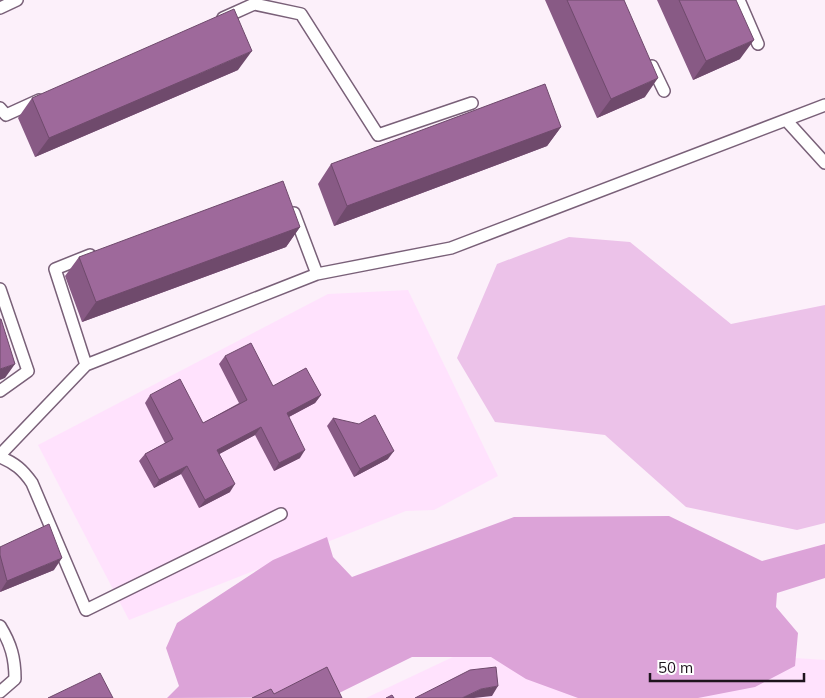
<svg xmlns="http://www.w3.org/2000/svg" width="825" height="698" font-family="Mulish,sans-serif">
<rect width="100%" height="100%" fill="#fcf0fa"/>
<!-- built -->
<path fill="#ffe2fd" d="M408,290l90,186 -64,34 -28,1 -277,109 -91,-175 290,-151z
M493,638l332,22v38h-459z"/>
<!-- green -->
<path fill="#ecc2e9" d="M569,237l61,5 101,82 94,-19v218l-28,7 -111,-23 -81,-72 -110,-13 -38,-64 40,-94z"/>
<!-- forest -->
<path fill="#dca3d8" d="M669,516l93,45 63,-17v34l-48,15 -1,14 22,26 -3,33 -40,21 -57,11h-120l-52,-19 -35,-22h-79l-81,40 -164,1 12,-12 -13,-38 11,-25 96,-63 54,-23 6,20 19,20 162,-60z"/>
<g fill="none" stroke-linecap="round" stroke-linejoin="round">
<defs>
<path id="service" d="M739,0l19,44
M0,8l17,-8
M223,18l31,-14 47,10 77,121 94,-32
M652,66l12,25
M0,108l6,7 33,-15
M786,120l39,43
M294,213l23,61
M0,289l28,82 -28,20
M86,365l-31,-96 35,-14
M0,455l86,-90 231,-91 134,-26 374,-143
M0,457c15,6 23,13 32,26l54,127 195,-96
M0,626c11,18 15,32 15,53l-15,13"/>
</defs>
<!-- service casing -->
<use href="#service" stroke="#796078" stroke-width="14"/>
<!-- service -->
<use href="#service" stroke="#fff" stroke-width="11"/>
</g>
<!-- wall -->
<path fill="#885a85" d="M545,0h79l21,97 -48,21z
M657,0h79l4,59 -47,21z
M238,70l-203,87 -17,-39 14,-20z
M561,127l-14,19 -213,80 -16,-42 13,-20z
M300,227l-14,20 -204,75 -17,-46 14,-19z
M225,356l48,30 48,9 -6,8 -26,14 11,41 -26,13 -19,-36 -36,19 11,38 -31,16 -18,-34 -27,14 -15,-27 6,-7 20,-11 -20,-40 5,-8 53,28 36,-20 -20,-39z
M333,418l55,41 -34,18 -27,-51z
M0,547l54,23 -54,22z"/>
<!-- shaded-wall -->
<path fill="#6f4a6c" d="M754,40l-14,19 -47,21 13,-19z
M252,51l-14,19 -203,87 14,-19z
M658,78l-13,19 -48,21 14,-19z
M561,127l-14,19 -213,80 13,-20z
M300,227l-14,20 -204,75 14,-20z
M15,364l-10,14 -5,2v-11z
M321,395l-6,8 -34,18 6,-8z
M261,427l-6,8 -43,23 5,-8z
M305,450l-5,8 -26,13 5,-8z
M394,451l-6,8 -34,18 6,-8z
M187,466l-6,8 -27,14 5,-8z
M235,484l-5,8 -31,16 6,-8z
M62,558l-8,12 -54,22 7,-11z
M498,686l-6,10 -18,2h-12l19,-9z"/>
<!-- building -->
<path fill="#9e699b" stroke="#6f4a6c" d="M567,0h57l34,78 -47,21z
M679,0h57l18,40 -48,21z
M234,9l18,42 -203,87 -17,-40z
M545,84l16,43 -214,79 -16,-42z
M283,181l17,46 -204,75 -17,-45z
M0,319h1l14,45 -15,5z
M251,343l22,43 33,-18 15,27 -34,18 18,37 -26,13 -18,-36 -44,23 18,34 -30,16 -18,-34 -28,14 -14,-26 28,-15 -23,-44 30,-16 23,44 44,-23 -22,-44z
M375,415l19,36 -34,18 -27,-51 26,6z
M49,524l13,34 -55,23 -7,-26v-8z
M327,667l15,31h-90l19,-9 3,5z
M496,667l2,19 -17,3 -19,9h-47l55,-28z
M100,673l13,25h-65z
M392,695l2,3h-8z"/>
<!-- scale -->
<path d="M650 673v8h154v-8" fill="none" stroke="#1e141d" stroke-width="2.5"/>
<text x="658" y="673" font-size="15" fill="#1e141d" stroke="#ffffff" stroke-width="4" paint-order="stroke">50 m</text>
</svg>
